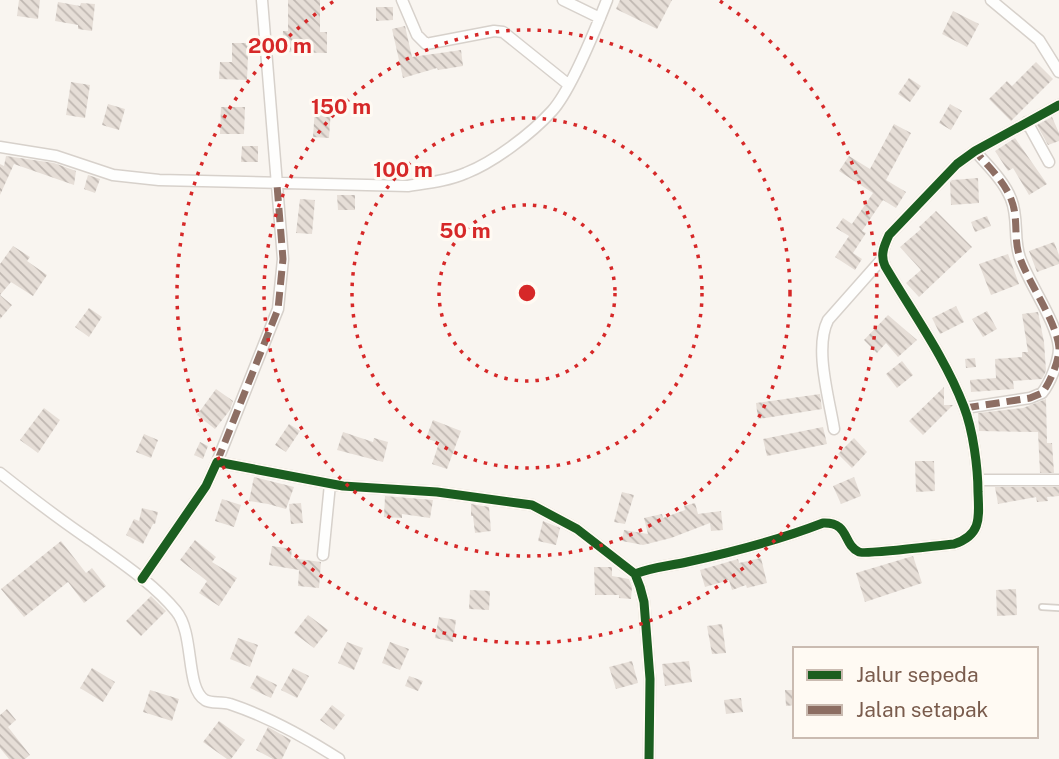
<svg xmlns="http://www.w3.org/2000/svg" width="1059" height="759" font-family="'Public Sans',sans-serif">
<defs>
<pattern id="building-back-hatch" width="6" height="6" patternUnits="userSpaceOnUse" patternTransform="scale(1.75)"><rect width="6" height="6" fill="#e6ded7"/><path d="M-1 5l2 2M0 0l6 6M5-1l2 2" fill="none" stroke="#bfb7b1"/></pattern>
</defs>
<rect width="100%" height="100%" fill="#f9f5f0"/>
<!-- building -->
<path fill="url(#building-back-hatch)" d="M19,0h21l-2,19 -21,-3z
M288,0h32v32h7v21l-45,-1 1,-21h5z
M620,0h52l-15,29 -41,-20z
M58,2l22,4 1,-3 14,1 -3,27 -14,-2v-4l-23,-4z
M376,7h17v13l-17,1z
M953,11l26,13 -12,23 -25,-13z
M405,26l7,31 49,-7 2,16 -25,4 -1,-2 -34,10 -11,-49z
M232,43h21v12h-5l-1,25 -28,-1 1,-17h12z
M1036,62l17,17 -42,42 -22,-22 18,-18 5,5z
M909,78l12,8 -11,16 -12,-8z
M71,82l19,3 -5,33 -19,-3z
M108,104l17,5 -6,21 -17,-5z
M950,104l12,7 -11,19 -12,-7z
M221,107h24l-1,27h-24z
M315,108l16,1 -2,29 -16,-1z
M1052,117l7,16v8l-11,4 -11,-20z
M894,124l17,9 -25,47 20,12 -10,16 -13,-8 -21,31 4,2 -13,20 9,6 -7,11 -20,-13 14,-21 -13,-8 7,-10 9,6 21,-31 -34,-22 10,-15 21,13z
M1015,138l32,46 -18,11 -16,-27 -5,3 -13,-20z
M242,146h16v16h-17z
M6,156l48,7 22,8 -2,14 -60,-21 -14,31v-31l4,2z
M88,175l12,4 -5,14 -11,-4z
M978,178l1,25 -28,2 -1,-23 2,-2z
M337,195h18v15h-17z
M300,199l15,1 -3,34 -16,-1z
M936,211l36,36 -53,50 -13,-14 15,-13 -21,-23 21,-18 -2,-2z
M987,216l4,10 -16,6 -4,-10z
M1054,242l5,13v9l-22,8 -8,-21z
M13,246l17,11 -3,4 20,14 -14,21 -22,-14 -11,13v-31z
M1008,254l11,30 -28,11 -12,-31z
M0,295l12,10 -12,14z
M956,306l8,16 -24,12 -8,-16z
M89,308l13,9 -13,20 -14,-10z
M987,311l10,18 -14,8 -11,-18z
M1038,312l6,30 2,29 -4,8 -29,2 1,8 -43,3 -1,-12 26,-2 -1,-19 27,-2v-5h6l-6,-38z
M888,315l29,25 -19,17 -12,-14 -9,10 -13,-13z
M975,358l1,9 -10,1 -1,-9z
M902,361l11,14 -16,13 -11,-14z
M944,387v18h9l-30,30 -14,-14z
M216,389l17,12 -3,9 -15,19 -18,-14z
M820,394l2,15 -64,10 -2,-16z
M1046,399l1,44h5l2,30h-14l-2,-41 -59,-1 -1,-18 45,-5z
M44,408l16,12 -22,33 -18,-13z
M433,420l28,11 -14,38 -15,-5 7,-21 -13,-5z
M289,424l11,7 -14,21 -11,-7z
M823,427l4,17 -60,12 -4,-17z
M343,432l30,10 1,-4 14,4 -5,20 -46,-12z
M144,434l14,6 -7,18 -15,-6z
M854,438l13,14 -15,16 -14,-14z
M200,442l8,4 -5,13 -9,-4z
M915,461h19l1,30 -19,1z
M254,477l40,10 -8,22 -18,-5 -19,-3z
M854,477l7,19 -20,8 -8,-18z
M995,487h64v9l-12,1 1,4 -11,1 -1,-5 -38,7z
M622,492l12,3 -9,29 -11,-2z
M385,496l48,4 -3,18 -28,-4v4l-18,-1z
M222,499l19,6 -7,22 -19,-6z
M301,503l2,20 -12,1 -2,-20z
M695,503l3,11 23,-3 2,19 -12,1 -1,-8 -39,15 -28,7 -21,-4 2,-11 24,4 -4,-16 18,-4 1,4 22,-8 -1,-4z
M471,504l18,3 2,24 -16,2 -2,-17h-2z
M142,508l16,4 -3,12h-2l-10,20 -17,-9 8,-16 5,2z
M543,521l17,7 -4,17 -18,-4z
M195,540l21,17 -4,5 25,16 -18,28 -20,-13 8,-12 -27,-21z
M61,541l25,32 6,-5 14,18 -22,17 -16,-21 -44,35 -23,-28z
M272,546l20,3 -1,9 30,4 -2,26 -21,-2 1,-16 -30,-5z
M913,556l9,27 -57,19 -9,-29z
M761,558l6,25 -20,5 -1,-3 -14,5 -3,-10 -24,7 -5,-17 38,-11 1,4z
M594,567h18v9l17,3 3,8 -1,12 -12,-1v-3h-24z
M1016,589l1,26 -20,1 -1,-26z
M470,590l20,1 -1,19 -20,-1z
M151,596l15,15 -25,25 -15,-15z
M308,615l20,15 -14,18 -20,-15z
M439,617l17,3 -3,22 -18,-4z
M722,624l4,29 -14,1 -5,-28z
M238,638l20,7 -8,22 -20,-8z
M347,642l16,6 -9,22 -16,-7z
M390,642l19,7 -9,21 -18,-7z
M632,661l6,22 -22,6 -7,-22z
M689,661l3,21 -27,4 -3,-22z
M92,668l23,14 -12,20 -23,-14z
M293,668l16,8 -12,22 -16,-8z
M257,675l20,10 -6,13 -21,-10z
M409,676l14,5 -5,10 -13,-5z
M150,690l29,9 -7,22 -29,-9z
M785,690h10v15l-9,1z
M741,698l2,14 -17,2 -2,-14z
M332,705l13,10 -11,15 -14,-10z
M7,709l9,11 -8,7 22,28 -5,4h-16l-9,-11v-33z
M219,721l26,19 -14,19h-4l-24,-17z
M268,727l23,13 -9,19h-9l-17,-9z"/>
<g fill="none" stroke-linecap="round" stroke-linejoin="round">
<defs>
<path id="lane" d="M1042,607l17,1"/>
<path id="street" d="M402,0l15,35 9,9 68,-13 9,1 66,53
M563,0l37,18
M991,0l48,40 20,32
M1027,122l22,40
M0,147l56,9 57,19 46,5 249,6c19,-3 40,-5 58,-13 28,-11 65,-39 86,-62 19,-21 44,-83 55,-111
M965,408l65,-10 12,-5c8,-10 17,-32 17,-45 -2,-26 -30,-64 -39,-90 -7,-19 -1,-40 -9,-59 -7,-18 -23,-33 -36,-48
M834,429c-5,-31 -20,-81 -6,-109l54,-61
M217,462l61,-153 5,-50 -21,-259
M0,473c29,23 59,46 90,67 29,21 63,43 86,71 19,23 9,77 29,89 6,4 17,1 25,4 36,12 78,35 109,55
M978,480h81
M323,555l7,-71
M635,574c17,-7 34,-8 52,-12 46,-10 92,-22 136,-39 27,-1 19,21 36,29 6,3 82,-7 95,-8 28,-9 25,-27 24,-52 0,-24 -5,-62 -14,-85 -19,-50 -52,-95 -79,-141 -5,-11 -1,-20 4,-31l68,-71 18,-13 84,-46
M142,579l64,-93 11,-24 126,24 94,6 95,13 45,24 58,45 5,13 4,15 6,77 -1,80"/>
</defs>
<!-- lane casing -->
<use href="#lane" stroke="#d7d1cb" stroke-width="8"/>
<!-- street casing -->
<use href="#street" stroke="#d7d1cb" stroke-width="13"/>
<!-- lane -->
<use href="#lane" stroke="#fefefd" stroke-width="4.5"/>
<!-- street -->
<use href="#street" stroke="#fefefd" stroke-width="10"/>
<!-- quiet -->
<path stroke="#8d6e63" stroke-width="7" stroke-dasharray="14 7" stroke-linecap="butt" d="M965,408l65,-10 12,-5c8,-10 17,-32 17,-45 -2,-26 -30,-64 -39,-90 -7,-19 -1,-40 -9,-59 -7,-18 -23,-33 -36,-48
M217,462l61,-153 5,-50 -6,-74"/>
<defs>
<path id="cycleway" d="M635,574c17,-7 34,-8 52,-12 46,-10 92,-22 136,-39 27,-1 19,21 36,29 6,3 82,-7 95,-8 28,-9 25,-27 24,-52 0,-24 -5,-62 -14,-85 -19,-50 -52,-95 -79,-141 -5,-11 -1,-20 4,-31l68,-71 18,-13 84,-46
M142,579l64,-93 11,-24 126,24 94,6 95,13 45,24 58,45 5,13 4,15 6,77 -1,80"/>
</defs>
<!-- cycleway casing -->
<use href="#cycleway" stroke="#fffaf3" stroke-width="13"/>
<!-- cycleway -->
<use href="#cycleway" stroke="#1b5e20" stroke-width="9"/>
</g>
<!-- distance rings -->
<g fill="none" stroke="#d62828" stroke-width="3.5" stroke-dasharray="3.5 7">
<circle cx="527" cy="293" r="88"/>
<circle cx="527" cy="293" r="175"/>
<circle cx="527" cy="293" r="263"/>
<path d="M720 1A350 350 0 1 1 334 1"/>
</g>
<circle cx="527" cy="293" r="10" fill="#d62828" stroke="#fffaf3" stroke-width="3.5"/>
<g font-size="21" text-anchor="middle" font-weight="bold" fill="#d62828" stroke="#fffaf3" stroke-width="6" stroke-linejoin="round" paint-order="stroke">
<text x="280" y="53">200 m</text>
<text x="341" y="114">150 m</text>
<text x="403" y="177">100 m</text>
<text x="465" y="238">50 m</text>
</g>
<!-- legend -->
<rect x="793" y="647" width="245" height="91" fill="#fffaf3" stroke="#cabbb1" stroke-width="2"/>
<rect x="807" y="670" width="35" height="10" fill="#1b5e20" stroke="#cabbb1" stroke-width="2"/>
<text x="856" y="682" font-size="21" fill="#7a5c4d">Jalur sepeda</text>
<rect x="807" y="705" width="35" height="10" fill="#8d6e63" stroke="#cabbb1" stroke-width="2"/>
<text x="856" y="717" font-size="21" fill="#7a5c4d">Jalan setapak</text>
</svg>
